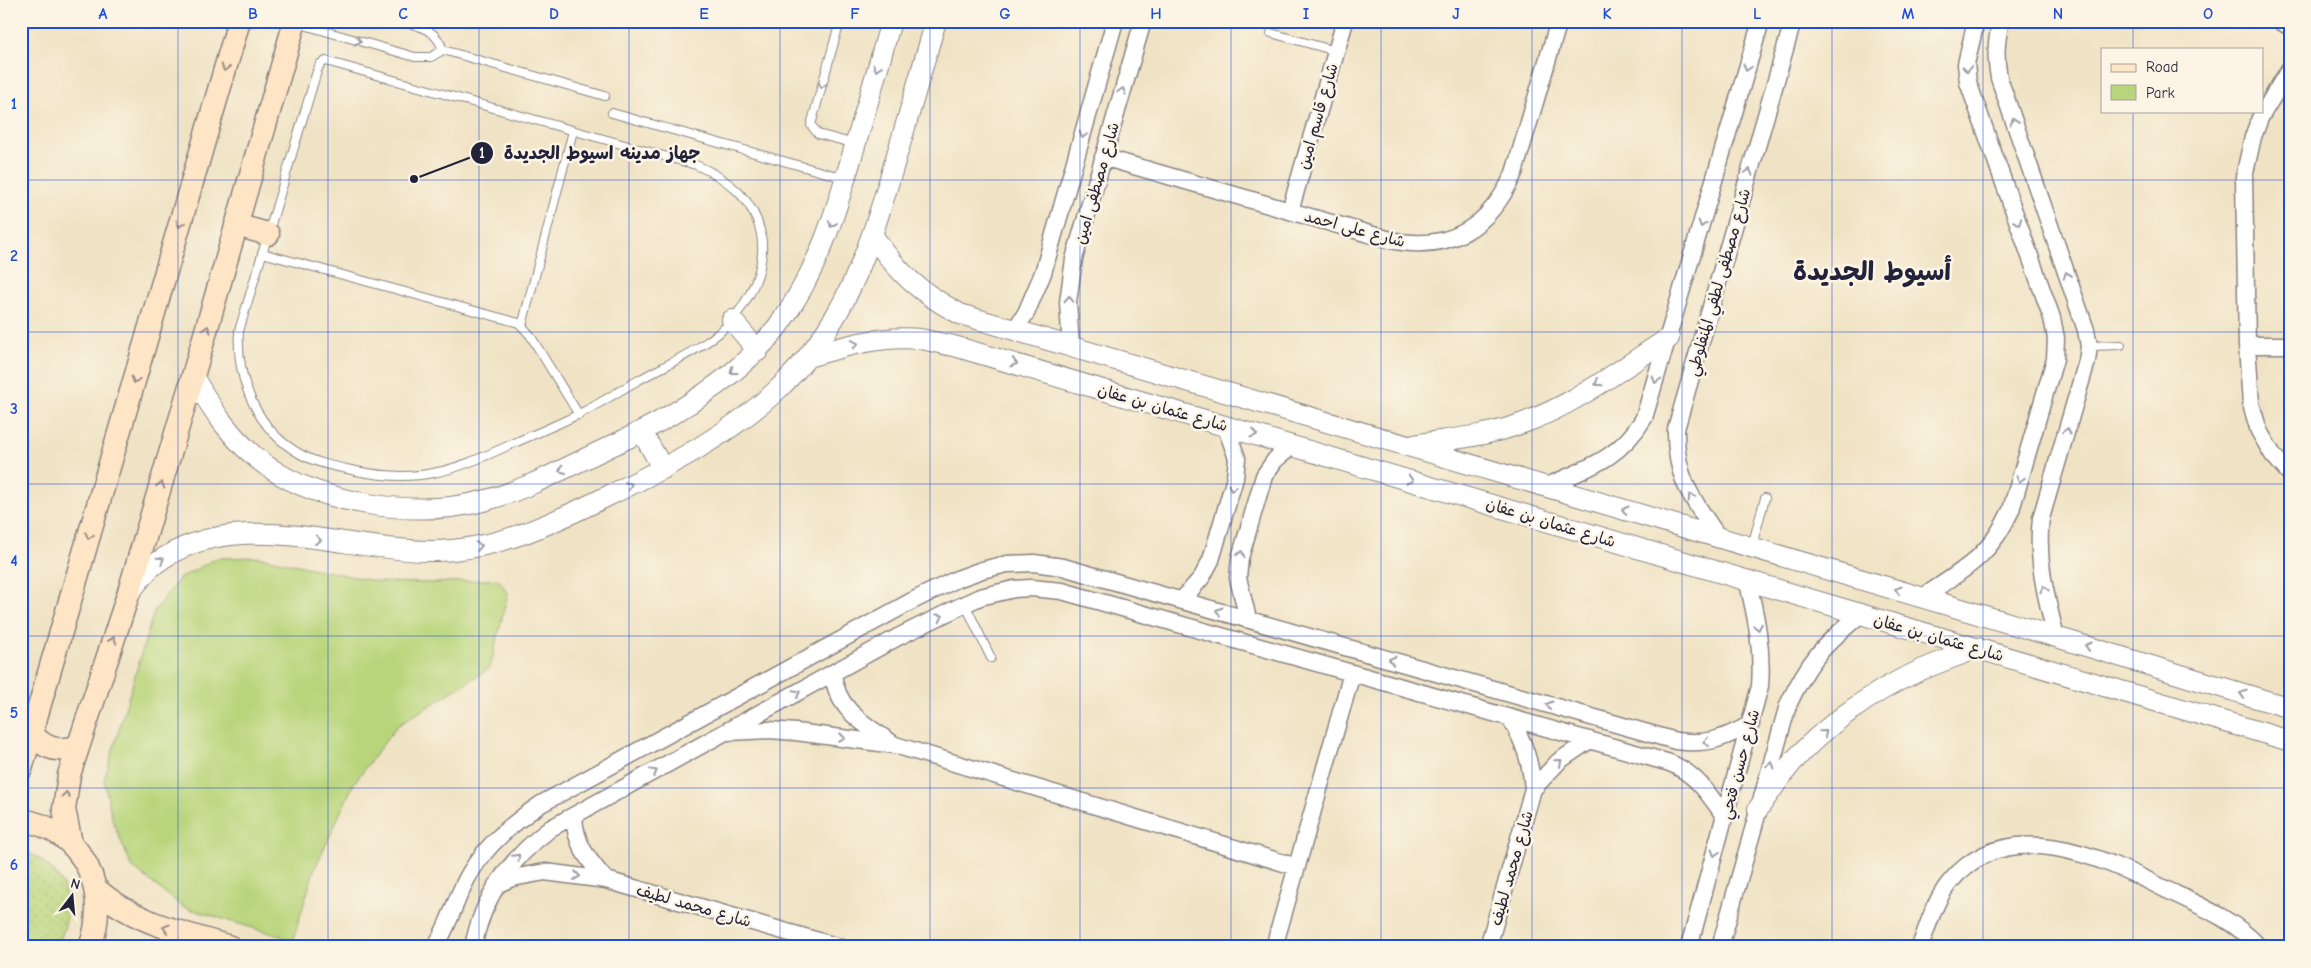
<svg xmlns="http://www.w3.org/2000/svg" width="2311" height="968" font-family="'Comic Neue','Playpen Sans Arabic',sans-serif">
<defs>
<pattern id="garden-dots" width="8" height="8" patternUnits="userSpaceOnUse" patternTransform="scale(1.25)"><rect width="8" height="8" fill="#b9d57b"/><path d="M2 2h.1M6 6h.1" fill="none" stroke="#9fb76b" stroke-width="1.8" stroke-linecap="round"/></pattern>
</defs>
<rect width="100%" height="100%" fill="#fcf5e5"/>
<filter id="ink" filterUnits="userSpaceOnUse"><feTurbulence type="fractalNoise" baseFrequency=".02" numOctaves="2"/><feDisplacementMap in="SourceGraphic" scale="10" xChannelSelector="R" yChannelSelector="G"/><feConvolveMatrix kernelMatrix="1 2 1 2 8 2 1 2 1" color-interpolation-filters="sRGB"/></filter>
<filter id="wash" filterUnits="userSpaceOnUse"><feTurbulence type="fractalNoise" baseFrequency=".0096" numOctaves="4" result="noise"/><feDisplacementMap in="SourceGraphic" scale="20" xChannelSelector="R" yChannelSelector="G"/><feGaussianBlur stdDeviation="1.12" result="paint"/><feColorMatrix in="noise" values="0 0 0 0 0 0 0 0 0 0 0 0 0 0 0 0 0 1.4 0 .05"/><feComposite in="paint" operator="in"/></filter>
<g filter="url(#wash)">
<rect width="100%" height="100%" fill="#f0e3c5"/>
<!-- green -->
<path fill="#b9d57b" stroke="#6e7c5b" d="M259,557l119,25 54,1 66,-4 10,14 -18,75 -93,58 -43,57 -40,87 -21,70 -110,-33 -51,-40 -20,-48 -8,-39 50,-169 26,-33 37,-20z"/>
<!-- garden -->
<path fill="url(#garden-dots)" stroke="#6e7c5b" d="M21,849c46,20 57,54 36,98h-36z"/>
</g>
<g filter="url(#ink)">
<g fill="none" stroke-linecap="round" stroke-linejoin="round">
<defs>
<path id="service" d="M402,21c19,6 34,8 41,29
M840,21l-29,104 7,9 37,10
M297,23l118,34h16l12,-7 162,46
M1271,33l65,18
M326,61l370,104c73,30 86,94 37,154 -22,27 -66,45 -96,62 -20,11 -39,24 -60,34 -22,11 -45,20 -67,30 -25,11 -50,23 -77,28 -25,5 -52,3 -77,-2 -18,-4 -37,-7 -54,-16 -45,-24 -66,-75 -63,-124l78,-260 3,-7z
M612,113l232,65
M262,253l257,70 11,12 49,80
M522,326l51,-195
M2089,346l32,-1
M1752,546l13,-48
M965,604l26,54"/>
<path id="minor" d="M2001,21c-5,20 -6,36 -2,57l87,252 3,16 -2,15 -46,157c-5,41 5,79 15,119
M2280,21l10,6
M2290,68l-30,50 -7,19 -9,40 3,168 4,59 8,27 14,24 17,19
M1103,157l287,83c60,13 100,-13 124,-67l45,-152
M1290,211l55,-190
M1014,331l12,-18 17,-40 72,-252
M2247,345h43
M1071,348l-3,-46 6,-43 69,-238
M1545,487c42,-19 74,-27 99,-69l117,-397
M1718,537c-26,-39 -43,-58 -42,-108l117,-408
M1923,597c40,-27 67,-40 88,-87l44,-151 1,-21 -4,-20 -84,-236 -2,-18 10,-43
M1182,600l20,-23 9,-17 24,-82 2,-20 -12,-33
M1248,619l-10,-41 2,-20 24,-82 11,-16 18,-15
M833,674c4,37 32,50 60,70
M728,732l41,-2 27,2 99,13 402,122
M1533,789l26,-28 31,-21
M574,816c1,28 14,44 32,64
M496,885l16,-7 33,-6 61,8 233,67
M435,947c15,-23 21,-51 35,-74 18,-30 43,-50 71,-69l371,-203 45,-22 25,-9 25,-6 27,-1 29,4 613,174c32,4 47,-2 75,-17
M473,947c10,-51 37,-88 78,-119l347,-191 67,-33 15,-7 34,-8 17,-1 31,3 608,172c26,11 39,31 55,54
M1274,947l78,-274
M1488,947l45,-158c-2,-27 -9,-48 -23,-71
M1689,947l71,-261c3,-37 -4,-70 -13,-107
M1720,947l68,-242c21,-45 36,-61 73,-91
M1920,947c8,-22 15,-47 30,-65 56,-68 150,-26 213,6 33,16 71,31 96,59"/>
<path id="tertiary" d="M873,236c26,38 46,56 87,78l1096,323 234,71
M732,320l26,31
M808,357c36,-11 74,-22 112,-18 11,2 23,5 34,7l1336,395
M193,376c19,34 41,67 74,90 55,39 151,52 216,35 43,-11 82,-33 122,-52 61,-28 132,-69 173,-123 40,-54 58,-114 76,-177 13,-43 25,-85 37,-128
M642,432l21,37
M1414,445c36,-6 75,-9 109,-22 53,-19 99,-55 146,-85
M129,593c8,-9 16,-22 26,-29 78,-59 184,-14 273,-13 68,1 127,-29 186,-58 57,-28 114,-58 161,-101 70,-65 94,-142 120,-231 14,-46 27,-93 41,-140
M1758,809c8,-11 16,-23 24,-34 33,-43 90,-84 139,-105 19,-8 38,-15 57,-22"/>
<path id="secondary" d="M236,225l32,9
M33,735c12,14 26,17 43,12
M21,769l218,-748
M21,820c63,9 90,71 69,127
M71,843l-7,-34 5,-34 59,-180 65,-219 102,-355
M96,889c39,34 85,43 134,58"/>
</defs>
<!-- service casing -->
<use href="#service" stroke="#898280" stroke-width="10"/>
<!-- minor casing -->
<use href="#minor" stroke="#898280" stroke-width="19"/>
<!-- tertiary casing -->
<use href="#tertiary" stroke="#898280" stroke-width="22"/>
<!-- secondary casing -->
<use href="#secondary" stroke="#898280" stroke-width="25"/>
<!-- service -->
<use href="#service" stroke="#fff" stroke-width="8"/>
<!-- minor -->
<use href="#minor" stroke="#fff" stroke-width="16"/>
<!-- tertiary -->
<use href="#tertiary" stroke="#fff" stroke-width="20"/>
<!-- secondary -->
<use href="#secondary" stroke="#fee5c5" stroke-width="22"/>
</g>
<!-- one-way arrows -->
<defs><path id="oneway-chevron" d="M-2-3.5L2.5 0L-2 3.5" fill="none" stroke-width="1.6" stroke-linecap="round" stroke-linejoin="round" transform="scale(1.25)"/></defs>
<g stroke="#9c9ca7">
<use href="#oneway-chevron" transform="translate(358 41) rotate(16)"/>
<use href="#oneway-chevron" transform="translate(877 68) rotate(106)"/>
<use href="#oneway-chevron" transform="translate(1747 68) rotate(106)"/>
<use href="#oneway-chevron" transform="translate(1967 69) rotate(87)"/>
<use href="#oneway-chevron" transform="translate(822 85) rotate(106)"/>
<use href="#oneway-chevron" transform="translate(1122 91) rotate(-74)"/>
<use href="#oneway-chevron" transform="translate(2014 121) rotate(-109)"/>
<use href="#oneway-chevron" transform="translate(1083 135) rotate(106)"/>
<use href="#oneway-chevron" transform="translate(1749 172) rotate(-74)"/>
<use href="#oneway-chevron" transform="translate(2018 222) rotate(70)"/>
<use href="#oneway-chevron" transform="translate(832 224) rotate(110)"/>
<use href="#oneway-chevron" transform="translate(1702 224) rotate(106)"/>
<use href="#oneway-chevron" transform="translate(2067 275) rotate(-109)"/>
<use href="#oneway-chevron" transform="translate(1069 299) rotate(-87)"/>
<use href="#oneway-chevron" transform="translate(855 344) rotate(-10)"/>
<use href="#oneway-chevron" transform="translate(1014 363) rotate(16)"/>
<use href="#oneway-chevron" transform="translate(733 371) rotate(142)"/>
<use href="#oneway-chevron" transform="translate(1656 380) rotate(106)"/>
<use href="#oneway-chevron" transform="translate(1598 383) rotate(147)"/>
<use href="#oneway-chevron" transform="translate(2067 431) rotate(-74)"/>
<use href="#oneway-chevron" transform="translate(1254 434) rotate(17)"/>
<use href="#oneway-chevron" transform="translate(562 470) rotate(155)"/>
<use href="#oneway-chevron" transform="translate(2020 479) rotate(106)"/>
<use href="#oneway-chevron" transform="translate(1410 480) rotate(17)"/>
<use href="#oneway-chevron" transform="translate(629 485) rotate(-26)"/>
<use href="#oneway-chevron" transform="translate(1232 488) rotate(106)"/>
<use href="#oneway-chevron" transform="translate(1691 497) rotate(-123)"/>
<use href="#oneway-chevron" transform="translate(1625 510) rotate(-164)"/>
<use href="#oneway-chevron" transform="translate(318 540) rotate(7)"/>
<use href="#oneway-chevron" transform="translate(479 546) rotate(-11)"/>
<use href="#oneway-chevron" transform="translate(1241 554) rotate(-75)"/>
<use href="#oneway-chevron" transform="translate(161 560) rotate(-33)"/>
<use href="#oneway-chevron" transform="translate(2044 589) rotate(-103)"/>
<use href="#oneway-chevron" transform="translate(1898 590) rotate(-164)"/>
<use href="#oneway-chevron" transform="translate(1219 611) rotate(-164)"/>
<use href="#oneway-chevron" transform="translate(940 617) rotate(-26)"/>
<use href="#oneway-chevron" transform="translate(1758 627) rotate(79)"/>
<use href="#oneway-chevron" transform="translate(2088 646) rotate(-163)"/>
<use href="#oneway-chevron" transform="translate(1392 660) rotate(-164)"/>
<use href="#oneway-chevron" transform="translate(797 693) rotate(-28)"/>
<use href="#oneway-chevron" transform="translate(2243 694) rotate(-163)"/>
<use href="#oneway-chevron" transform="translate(1549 705) rotate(-164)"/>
<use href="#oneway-chevron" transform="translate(1824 733) rotate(-40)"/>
<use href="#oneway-chevron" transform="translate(842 738) rotate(8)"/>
<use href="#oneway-chevron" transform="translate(1706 742) rotate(174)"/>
<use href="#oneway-chevron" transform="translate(1559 762) rotate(-41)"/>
<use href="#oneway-chevron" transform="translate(1771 765) rotate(-74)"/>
<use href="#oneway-chevron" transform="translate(654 772) rotate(-29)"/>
<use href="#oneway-chevron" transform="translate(1715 853) rotate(106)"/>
<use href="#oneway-chevron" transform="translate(517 857) rotate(-46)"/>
<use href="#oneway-chevron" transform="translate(577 876) rotate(8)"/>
</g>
<g stroke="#9b8d87">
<use href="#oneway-chevron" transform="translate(225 68) rotate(106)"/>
<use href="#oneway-chevron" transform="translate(180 224) rotate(106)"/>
<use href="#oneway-chevron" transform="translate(207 329) rotate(-74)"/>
<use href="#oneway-chevron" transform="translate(135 380) rotate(106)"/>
<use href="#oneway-chevron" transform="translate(161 485) rotate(-73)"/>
<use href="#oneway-chevron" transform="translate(89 536) rotate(106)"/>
<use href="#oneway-chevron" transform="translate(113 640) rotate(-71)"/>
<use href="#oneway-chevron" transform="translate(66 795) rotate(-83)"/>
<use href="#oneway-chevron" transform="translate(166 928) rotate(-163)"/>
</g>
</g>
<!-- grid -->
<path fill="none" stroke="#1d4ed8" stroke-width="1" stroke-opacity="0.55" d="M178,21v926M328,21v926M479,21v926M629,21v926M780,21v926M930,21v926M1080,21v926M1231,21v926M1381,21v926M1532,21v926M1682,21v926M1832,21v926M1983,21v926M2133,21v28M2133,111v836M21,180h2269M21,332h2269M21,484h2269M21,636h2269M21,788h2269"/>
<g text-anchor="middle" stroke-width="5" stroke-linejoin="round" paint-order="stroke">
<!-- street labels -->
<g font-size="16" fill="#22223b" stroke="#fcf5e5">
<text transform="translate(1317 116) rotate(-74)" y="6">شارع قاسم امين</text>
<text transform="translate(1096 183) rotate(-74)" y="6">شارع مصطفى امين</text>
<text transform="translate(1355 228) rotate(15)" y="6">شارع على احمد</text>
<text transform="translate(1718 282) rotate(-74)" y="6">شارع مصطفى لطفي المنفلوطي</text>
<text transform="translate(1163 407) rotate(16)" y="6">شارع عثمان بن عفان</text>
<text transform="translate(1551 522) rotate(17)" y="6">شارع عثمان بن عفان</text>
<text transform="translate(1939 637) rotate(16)" y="6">شارع عثمان بن عفان</text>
<text transform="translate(1739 764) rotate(-75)" y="6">شارع حسن فتحي</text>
<text transform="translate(1511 868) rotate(-74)" y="6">شارع محمد لطيف</text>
<text transform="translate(694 905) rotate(16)" y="6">شارع محمد لطيف</text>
</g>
<!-- town labels -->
<g font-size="26" font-weight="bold" fill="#22223b" stroke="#fcf5e5">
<text x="1872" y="280">أسيوط الجديدة</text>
</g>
</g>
<!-- callouts -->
<path fill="none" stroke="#22223b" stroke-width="2" d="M414 179L482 153"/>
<g fill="#22223b" stroke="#fcf5e5" stroke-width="2">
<circle cx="414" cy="179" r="5"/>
<circle cx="482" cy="153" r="12"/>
</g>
<g font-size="15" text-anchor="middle" font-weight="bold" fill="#fff">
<text x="482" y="158">1</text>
</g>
<g font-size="18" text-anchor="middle" font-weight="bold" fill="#22223b" stroke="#fcf5e5" stroke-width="5" stroke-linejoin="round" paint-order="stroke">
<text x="602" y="159">جهاز مدينه اسيوط الجديدة</text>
</g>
<!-- margin -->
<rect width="2311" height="968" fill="none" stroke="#fcf5e5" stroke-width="55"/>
<!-- legend -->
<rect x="2101" y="48" width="162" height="65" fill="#fcf5e5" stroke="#a5a1a1"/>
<rect x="2111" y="64" width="25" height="8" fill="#fee5c5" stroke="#a5a1a1"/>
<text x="2146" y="72" font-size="15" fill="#22223b">Road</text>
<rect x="2111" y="85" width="25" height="15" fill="#b9d57b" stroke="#a5a1a1"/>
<text x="2146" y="98" font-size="15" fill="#22223b">Park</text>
<!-- north arrow -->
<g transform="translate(72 896) rotate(16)" stroke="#fcf5e5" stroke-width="4" paint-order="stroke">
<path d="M0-4L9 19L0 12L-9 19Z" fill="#22223b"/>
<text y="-8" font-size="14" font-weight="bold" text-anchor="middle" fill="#22223b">N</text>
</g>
<rect x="28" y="28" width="2256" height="912" fill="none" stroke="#1d4ed8" stroke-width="2"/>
<g font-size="16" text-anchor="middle" font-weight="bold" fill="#1d4ed8">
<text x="103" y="19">A</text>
<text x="253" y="19">B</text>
<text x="403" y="19">C</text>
<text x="554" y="19">D</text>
<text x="704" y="19">E</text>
<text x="855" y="19">F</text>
<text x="1005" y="19">G</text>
<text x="1156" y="19">H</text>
<text x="1306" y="19">I</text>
<text x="1456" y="19">J</text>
<text x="1607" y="19">K</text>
<text x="1757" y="19">L</text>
<text x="1908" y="19">M</text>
<text x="2058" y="19">N</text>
<text x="2208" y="19">O</text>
<text x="14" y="109">1</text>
<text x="14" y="261">2</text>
<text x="14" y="414">3</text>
<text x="14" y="566">4</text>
<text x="14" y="718">5</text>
<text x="14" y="870">6</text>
</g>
</svg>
